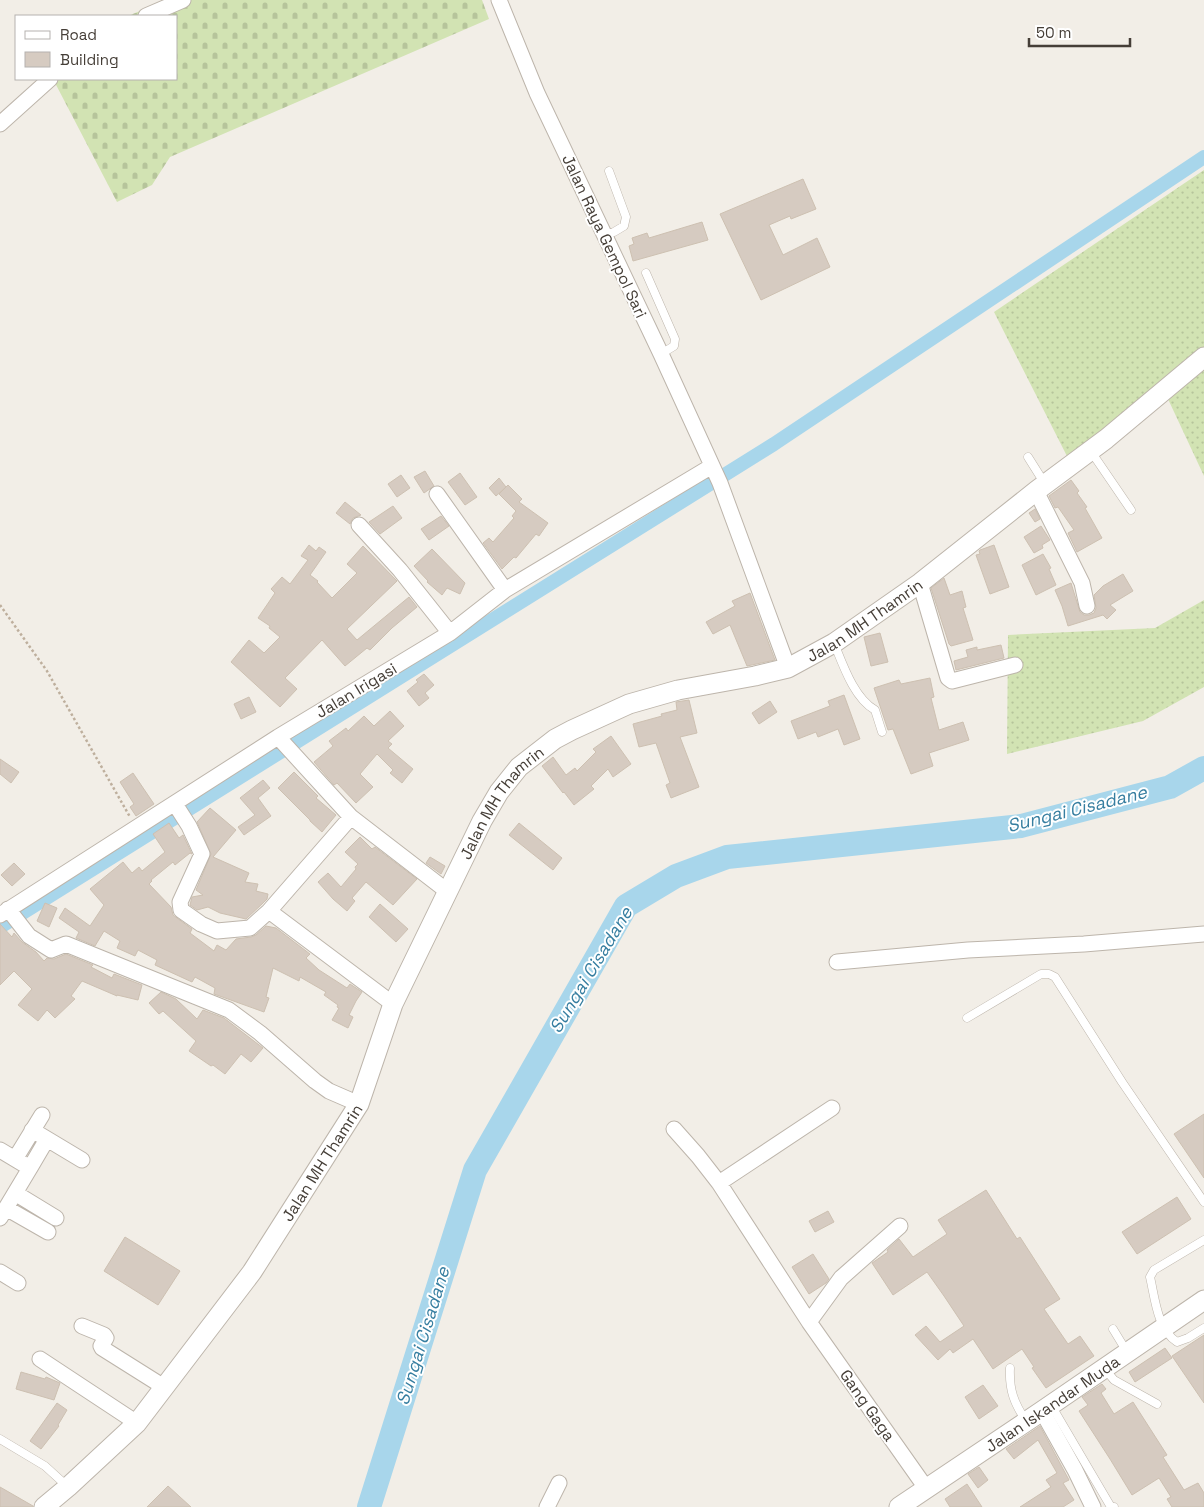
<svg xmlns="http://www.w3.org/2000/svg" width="1204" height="1507" font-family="'Space Grotesk',sans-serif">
<defs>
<pattern id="grass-dots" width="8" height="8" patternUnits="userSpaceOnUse" patternTransform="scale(1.25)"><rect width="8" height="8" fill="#d2e3b3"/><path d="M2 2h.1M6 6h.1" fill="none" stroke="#b6c49b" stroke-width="1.8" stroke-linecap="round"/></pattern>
<pattern id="cemetery-stones" width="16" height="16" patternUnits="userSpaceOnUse" patternTransform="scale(1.25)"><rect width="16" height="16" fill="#d2e3b3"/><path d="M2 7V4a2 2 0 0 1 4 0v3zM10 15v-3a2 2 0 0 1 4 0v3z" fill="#b6c49b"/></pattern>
</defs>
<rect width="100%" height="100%" fill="#f2eee7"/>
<!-- grass -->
<path fill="url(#grass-dots)" d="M1204,170v306l-36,-77 -94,71 -80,-158z
M1204,600v87l-61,34 -136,33 1,-119 147,-7z"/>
<!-- cemetery -->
<path fill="url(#cemetery-stones)" d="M166,0h316l7,19 -319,138 -18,28 -35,17 -64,-123h123v-63h-48z"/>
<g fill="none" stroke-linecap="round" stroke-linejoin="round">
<!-- canal -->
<path stroke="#a8d6eb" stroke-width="14" d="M0,927l774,-483 430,-287"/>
<!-- river -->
<path stroke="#a8d6eb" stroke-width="24" d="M369,1507l106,-337 151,-264 50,-30 51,-19 294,-31 149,-39 34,-19"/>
</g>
<!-- building -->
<path fill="#d6cbc1" stroke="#cdc0b1" d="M803,179l13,30 -25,10 -1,-3 -21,9 14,30 34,-17 13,29 -69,33 -41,-86z
M702,222l6,18 -75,21 -4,-15 5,-2 -2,-6 15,-5 2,5z
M425,471l9,15 -10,7 -10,-16z
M460,473l17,24 -12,8 -17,-23z
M401,475l9,13 -13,9 -9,-13z
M499,478l7,9 -10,9 -7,-8z
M1071,480l8,11 -2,2 10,14 -2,1 17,30 -25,14 -9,-19 6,-3 -16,-23 -3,1 -6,-12z
M508,485l14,14 -3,3 29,21 -9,13 -3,-2 -20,24 -2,-1 -12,12 -19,-26 6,-5 4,4 21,-24 -2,-2 4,-5 -17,-17z
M345,502l16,13 -8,3 -3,6 -14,-11z
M393,506l9,12 -22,16 -11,-12z
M1035,509l5,10 -5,3 -6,-9z
M441,516l8,10 -20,14 -8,-11z
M1041,526l9,14 -8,5 1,3 -9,5 -10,-16z
M309,545l7,6 3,-4 7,5 -16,23 8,6 -1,1 15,16 25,-25 -10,-9 16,-18 34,35 -50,48 10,11 52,-43 8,10 -25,21 -22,22 -3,-2 -22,18 -23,-26 -37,38 12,11 -17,18 -49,-45 18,-22 15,13 16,-16 -11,-9 1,-2 -12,-8 17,-25 -4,-4 11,-12 8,7 18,-24 -7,-4z
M994,545l15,42 -19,7 -14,-39 4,-1 -1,-3 1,-1z
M432,549l33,34 -5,11 -13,-6 -5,7 -15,-13 1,-1 -14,-15z
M1043,554l8,14 -2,1 7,16 -20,10 -14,-30z
M1123,574l10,17 -23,14 6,5 -9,9 -4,-4 -35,11 -6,-20 -7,-16 16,-7 9,29 4,3h5l5,-2 2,-5 -2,-13 9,-9z
M944,578l6,17 12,-4 4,16 -3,1 10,32 -22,6 -2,-2 -18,-56z
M750,593l25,67 -28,6 -17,-41 -17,9 -7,-12 29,-16 -3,-5z
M880,633l8,29 -17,4 -7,-29z
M1001,645l3,13 -48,12 -2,-9 14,-4 -2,-7 11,-3v3z
M424,674l10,11 -9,8 4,5 -10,8 -12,-15 11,-9 -2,-2z
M930,678l4,19 -3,1 8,32 24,-8 6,18 -40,13 4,13 -22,8 -18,-45 -5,1 -14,-42 25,-8 2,4z
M844,695l16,44 -16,6 -6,-16 -20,8 -2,-5 -18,7 -7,-18 39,-15 -2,-5z
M249,697l7,15 -15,7 -7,-15z
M689,700l8,33 -17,4 19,50 -28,11 -5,-13 4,-2 -14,-40 -17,4 -6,-23 29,-8 -1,-2 16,-4 -1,-8z
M770,701l7,11 -18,12 -7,-11z
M390,711l14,15 -16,15 4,3 -4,4 25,21 -11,14 -12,-10 3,-3 -16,-16 -17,20 13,13 -17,16 -19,-20 -3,2 -20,-23 19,-16 -4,-5 17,-13 2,3 16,-15 10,10z
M611,736l20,28 -18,13 -5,-8 -17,17 3,3 -20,16 -10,-13 -1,1 -21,-27 11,-9 13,18 9,-7 2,3 19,-19 -3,-3z
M0,759l19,13 -8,11 -11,-9z
M294,772l24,24 -2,2 20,17 -14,17 -12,-11v-1l-32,-32z
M133,773l21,31 -18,12 -6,-9 4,-3 -14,-22z
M263,780l7,8 -12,10 13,18 -27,19 -6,-8 17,-12 -15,-17z
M210,808l26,22 -23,27 36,16 -4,9 13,2 -2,7 12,3 -1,5 -5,5 -16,15 -26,-6 -12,-6 -11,3 -7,-5 2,-8 11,-2 -7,-5 15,-36 -14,-32z
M169,823l10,15 4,-3 9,19 -2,-1 -15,12 -2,-3 -22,18 1,1 -3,3 22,23 2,8 19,14 -2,4 24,18 3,-6 9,5 10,-11 15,-2 5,-2 10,-9 10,2 34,26 -4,4 13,12 28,18 3,-4 12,8 -6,9 -7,14 4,2 -5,11 -16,-8 7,-12 -2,-1 1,-2 -14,-10 2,-3 -26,-15 -1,4 -26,-13 -7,29 3,1 -5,14 -50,-18 1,-6 -20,-11 -3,5 -37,-17 2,-5 -19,-10 -3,6 -18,-8 3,-7 -16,-10 -9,15 -19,-8 3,-6 -20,-14 6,-10 25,18 14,-21 -14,-16 33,-27 9,11 7,-6 3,4 23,-19 -12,-18z
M519,823l43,35 -9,12 -44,-35z
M360,837l12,12 3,-2 42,32 -24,26 -27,-23 -14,16 3,3 -8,10 -14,-12 -15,-17 10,-9 13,14 15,-18 -1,-2 3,-3 -13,-12z
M430,857l15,9 -4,8 -15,-11z
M14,863l11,11 -13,12 -11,-11z
M45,903l12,5 -8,19 -12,-6z
M380,904l28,25 -12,13 -27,-25z
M0,924l12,13 2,-4 8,9 14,10 8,9 3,-3 7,1 12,-5 27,11 -2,2 21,11 2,-4 28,11 -4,15 -21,-5v1l-35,-15 -11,15 4,3 -20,19 -8,-8 -9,11 -20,-16 14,-16 -18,-18 -14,14z
M161,992l15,7 21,20 6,-9 21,8 39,30 -12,14 -10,-8 -16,20 -12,-9 -2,1 -22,-15 7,-10 -33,-30 -4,3 -10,-11z
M1204,1114v64l-30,-44z
M986,1190l31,49 3,-2 40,62 -16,10 24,35 12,-8 14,20 -48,32 -14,-20 2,-1 -12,-18 -29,20 -20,-30 -20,14 -3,-4 -12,11 -23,-25 11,-9 14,16 24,-16 -20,-30 -17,-24 -34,23 -21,-32 16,-11 -1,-2 12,-11 14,18 34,-23 -9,-14z
M1177,1197l14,22 -54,35 -15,-22z
M828,1211l6,11 -19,10 -6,-11z
M125,1237l55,34 -22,34 -54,-34z
M813,1254l16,25 -3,4 -17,11 -17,-27z
M1204,1335v68l-32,-47z
M1165,1348l7,10 -37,24 -6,-10z
M21,1372l24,7 1,-2 14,6 -6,17 -38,-11z
M1102,1384l4,5 -5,4 13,21 19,-12 34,53 -4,2 21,33 14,-7 6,10v14h-32l-5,-8 4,-2 -12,-19 -27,17 -22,-36 -31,-48 9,-6 -6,-8z
M983,1385l15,21 -19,13 -14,-22z
M57,1403l10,7 -9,15 1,1 -18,23 -11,-8z
M1040,1426l29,54 -6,3 11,17 -11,7h-43l31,-20 -5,-7 11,-7 -19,-33 -24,19 -8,-10z
M979,1467l9,13 -10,8 -10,-14z
M967,1484l15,23h-32l-5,-8z
M168,1486l23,21h-44z
M0,1487l33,19v1h-33z"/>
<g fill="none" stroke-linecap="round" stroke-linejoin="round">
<defs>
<path id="service" d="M604,235l10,-3 10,-6 2,-9 -17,-46
M646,273l29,66 -1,7 -13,8
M1090,450l41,60
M1028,457l17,27
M834,643c9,22 20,55 41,67l7,22
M967,1018l74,-44h8l6,3 67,105 82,120
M1204,1240l-50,30 -4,7c5,21 7,52 27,65l11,-4 16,-10
M1113,1329l14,23
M1010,1368c-1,22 4,35 16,53
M1104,1368l10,12 43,24
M1051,1405l60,102h3
M0,1439l45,27 23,21"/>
<path id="minor" d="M499,0l38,93 124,261 59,129 68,185
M146,16l37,-16
M0,124l50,-45
M1036,491l46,92 5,23
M437,494l68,96
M359,525l41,45 50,63
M920,583l28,95 4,3 63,-16
M278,737l73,80 96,74
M175,804l14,22 13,28 -22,48 1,8 20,14 16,7 33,-3 19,-17 124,93
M8,909l21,27 22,14 15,-6 163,66 31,23 55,48 14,10 30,13
M269,911l82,-94
M0,915l278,-178 172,-104 55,-43 207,-124
M837,962l131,-12 116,-6 120,-10
M674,1129l24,27 21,27 90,139 117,166
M32,1130l50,30
M0,1150l30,18 -24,40
M15,1159l27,-44
M30,1168l17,-29
M719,1183l113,-75
M15,1193l41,25
M0,1218l6,-10 42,24
M0,1272l18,11
M809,1322l32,-44 59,-52
M82,1326l22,9 2,3 -5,8 1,2 62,39
M40,1359l97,64
M1042,1411l33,59 18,37
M547,1507l12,-24"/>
<g id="tertiary">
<path id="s1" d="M44,1507l24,-20 69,-64 115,-151 107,-168 34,-100 89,-183 17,-29 20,-25 36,-28 17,-9 57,-26 49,-14 77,-14 33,-8 46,-25 86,-60 116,-92 70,-52 98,-82"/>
<path id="s2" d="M899,1507l143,-96 162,-111"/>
</g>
</defs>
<!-- service casing -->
<use href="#service" stroke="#bdb5ab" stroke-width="9"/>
<!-- minor casing -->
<use href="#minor" stroke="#bdb5ab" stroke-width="17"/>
<!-- tertiary casing -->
<use href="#tertiary" stroke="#bdb5ab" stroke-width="21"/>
<!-- path -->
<path stroke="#beaf9d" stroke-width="2.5" stroke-dasharray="2.5 2.5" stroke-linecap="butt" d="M0,605l47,66 83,146"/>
<!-- service -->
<use href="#service" stroke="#fff" stroke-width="8"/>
<!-- minor -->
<use href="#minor" stroke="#fff" stroke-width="15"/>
<!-- tertiary -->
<use href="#tertiary" stroke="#fff" stroke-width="19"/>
</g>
<g text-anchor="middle" stroke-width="4" stroke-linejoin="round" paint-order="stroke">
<!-- street labels -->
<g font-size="16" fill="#453e37" stroke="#fff">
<text transform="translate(605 236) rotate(65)" y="6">Jalan Raya Gempol Sari</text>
<text dy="6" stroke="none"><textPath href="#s1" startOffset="1270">Jalan MH Thamrin</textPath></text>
<text transform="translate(356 690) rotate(-31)" y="6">Jalan Irigasi</text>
<text dy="6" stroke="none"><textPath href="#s1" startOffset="850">Jalan MH Thamrin</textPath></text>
<text dy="6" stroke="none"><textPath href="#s1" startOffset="445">Jalan MH Thamrin</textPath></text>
<text dy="6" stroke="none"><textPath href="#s2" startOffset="185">Jalan Iskandar Muda</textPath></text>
<text transform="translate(868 1405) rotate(55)" y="6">Gang Gaga</text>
</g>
<!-- water labels -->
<g font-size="18" font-style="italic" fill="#367ea0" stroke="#fff">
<text transform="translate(1077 809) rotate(-14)" y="6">Sungai Cisadane</text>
<text transform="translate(591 970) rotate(-59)" y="6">Sungai Cisadane</text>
<text transform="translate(423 1336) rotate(-73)" y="6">Sungai Cisadane</text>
</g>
</g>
<!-- legend -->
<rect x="15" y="15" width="162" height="65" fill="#ffffff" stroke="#b5b2af"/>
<rect x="25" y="31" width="25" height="8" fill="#ffffff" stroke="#b5b2af"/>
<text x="60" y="40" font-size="15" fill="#453e37">Road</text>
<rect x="25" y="52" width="25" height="15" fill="#d6cbc1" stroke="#b5b2af"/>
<text x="60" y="65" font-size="15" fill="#453e37">Building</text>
<!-- scale -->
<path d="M1029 38v8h101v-8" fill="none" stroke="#453e37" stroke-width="2.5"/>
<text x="1036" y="38" font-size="15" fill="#453e37" stroke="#ffffff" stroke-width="4" paint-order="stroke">50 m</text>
</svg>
